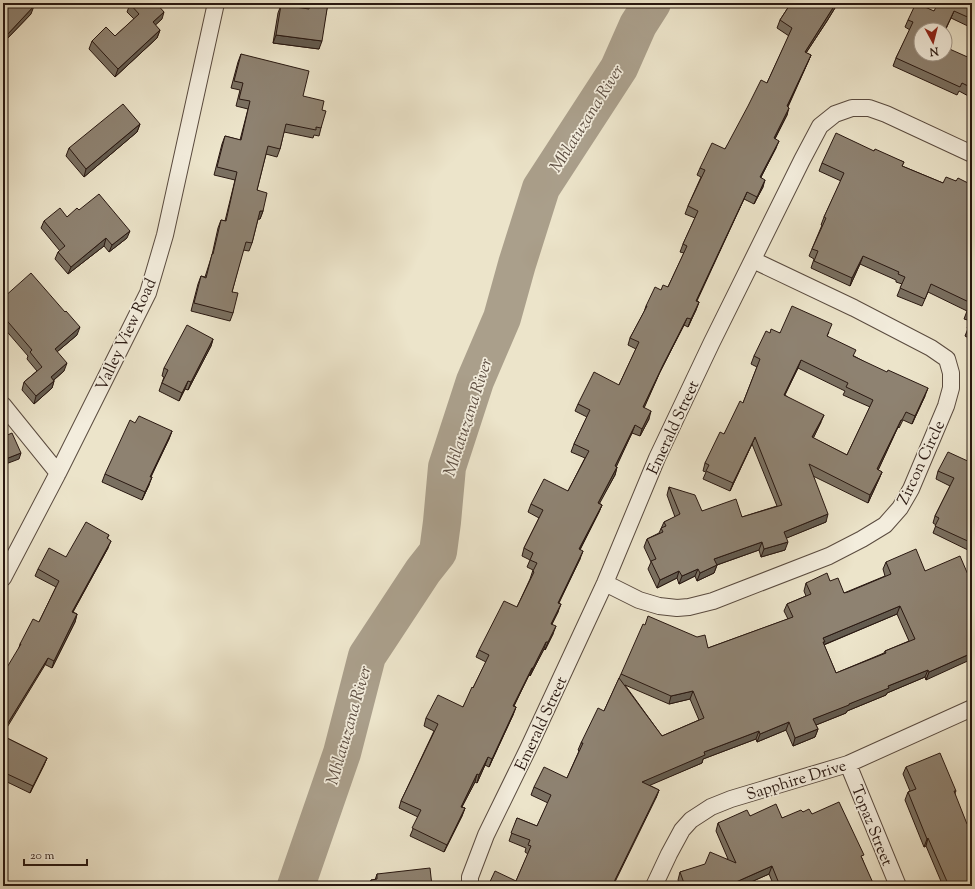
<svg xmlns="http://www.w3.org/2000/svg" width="975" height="889" font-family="'Sorts Mill Goudy',serif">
<rect width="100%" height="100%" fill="#ece4ca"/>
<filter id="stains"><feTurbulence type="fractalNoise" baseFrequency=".005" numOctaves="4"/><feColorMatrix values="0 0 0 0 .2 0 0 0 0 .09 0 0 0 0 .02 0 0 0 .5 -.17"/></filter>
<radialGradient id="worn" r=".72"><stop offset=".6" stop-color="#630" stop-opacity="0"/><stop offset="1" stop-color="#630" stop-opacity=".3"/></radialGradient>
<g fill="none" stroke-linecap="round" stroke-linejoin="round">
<!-- river -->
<path stroke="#aa9f8b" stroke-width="38" d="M296,886l46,-133 25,-97 56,-85 15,-19 4,-30 5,-55 28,-86 27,-63 15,-54 24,-76 78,-120 19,-43 14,-22"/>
<defs>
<path id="minor" d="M3,405l55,68
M3,578l55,-105 90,-180 17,-58 51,-232
M605,583l34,17 20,6 18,2 12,-1 24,-6 116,-45 33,-17 23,-14 15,-17 11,-19 35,-83 5,-18v-15l-4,-14 -16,-11 -77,-40 -101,-48
M848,764l50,122
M470,886v-9l16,-42 42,-86 77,-166 52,-125 54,-114 91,-184 18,-34 15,-12 17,-6h17l17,6 86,40
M654,886l15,-32 13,-24 9,-10 20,-13 20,-8 30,-9 87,-26 124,-56"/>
</defs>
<!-- minor casing -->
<use href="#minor" stroke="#5a4b3f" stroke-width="18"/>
<!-- minor -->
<use href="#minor" stroke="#f3eddd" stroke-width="16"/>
</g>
<!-- wall -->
<path fill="#7a7061" stroke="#291811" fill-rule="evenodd" d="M3,3l28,11 -28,29z
M308,3h20l-9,46 -46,-6 5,-30 3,-8 26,4z
M791,3h47l-11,18 -21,32 5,2 -3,7 -20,45 -1,8 -12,24 1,9 -15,29 2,10 -9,17 -10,-5 -47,102 2,1 -3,8 -8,17 -4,-2 -24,47 -16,35 5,12 -9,17 -8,-3 -16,33 1,1 -2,8 -16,28 3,2 -3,7 -19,38v9l-21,44 -1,9 -6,12 1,10 -8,16 -1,-1 -14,27 -1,-1 -15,31 2,1 -3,8 -24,52 -4,-2 -8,18 -2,-1 -13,25 3,1 -3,8 -18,36 -34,-16 8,-19 -19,-9 2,-7 33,-70 -10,-5 2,-8 37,-11 10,-19 13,-26 -10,-5 3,-7 38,-43 13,-28 3,-9 -6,-3 3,-7 -8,-4 2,-8 15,-30 -11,-6 3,-8 37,-13 17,-33 -14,-6 3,-8 13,-27 -12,-6 3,-7 41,-19 17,-36 -8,-4 2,-7 14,-26 2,-6 15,-16 7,-3 16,-34 -4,-1 3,-8 12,-26 -10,-4 3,-8 13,-29 -4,-2 3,-7 25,-19 42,-66 22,-47 -12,-8 3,-8z
M972,3v25l-21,-10 -30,36 51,5v39l-13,-7 -2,4 -64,-29 3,-8 14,-28 -5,-3 3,-7 26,-9z
M130,4l32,15 -7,6 5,5 -3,8 -42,39 -26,-28 3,-8 23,-5 19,-17 -7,-7z
M241,54l81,56 -1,18 -2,8 -5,-1 -1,3 -29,-6 -4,17 -3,8 -11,-3 -9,36 6,21 -3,8h-2l-6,24 -3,8 -6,-1 -11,42 1,21 -3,8 -39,-10 7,-27 3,-8 4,1 7,-22 6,-27 3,-8 4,1 10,-41 -21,-5 8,-31 3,-8 15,4 8,-31 -12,-3 4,-16 -9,-2 7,-26z
M140,124l-3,8 -53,45 -18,-21 3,-8z
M874,151l30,11 -2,4 41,17 13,-2 16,4v155l-7,-4 6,-15 -7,-2 3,-8 -39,-19 -6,14 -25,-10 5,-12 -6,-2v-2l-36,-16 -10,22 -39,-18 3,-9 -5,-3 13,-31h-1l3,-8 17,-36 -22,-10 3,-8z
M79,210l48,28 -18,14 -5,-6 -36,28 -13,-15 3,-7 2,-1 -19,-23 3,-7 23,-4z
M3,298l74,37 -20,17 7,19 -10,9v1l-2,7 -18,16 -12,-14 2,-8 13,-11 -10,-12 1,-3 -25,-29z
M829,332l-2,4 27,20 71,40 -13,28 -9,-4 -4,8 -1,-1 -20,43 4,2 -3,7 -11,24 -55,-27 13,46 -40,16 -1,12 -24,7 -2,-7 -42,15 -3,8 -17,8 -2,-5 -16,8 -2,-6 -20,10 -9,-19 3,-7 -7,-15 3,-8 12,-6 5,-11 11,-5 -8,-22 2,-8 33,24 40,6 35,-11 -25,-62 -22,47 -27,-12 3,-7 -3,-1 2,-8 19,-29 19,-31 14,-36 -6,-3 3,-8 16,-23zM798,368l47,23 -2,4 27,12 -23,48 -34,-17 8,-16 -36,-27z
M213,339l-2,7 -23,44 -3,-1 -6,12 -20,-10 5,-14 -2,-1 2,-8z
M172,431l-3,8 -18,38 -2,8 -7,15 -40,-18 3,-8z
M972,463v89l-39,-19 3,-8 -3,-2 2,-7 15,-30 -14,-7 2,-8z
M109,535l-2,4 1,9 -35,64 4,2 -2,8 -23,46 -34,-17 2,-7 19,-22 17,-35 -21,-11 3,-7 28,-12z
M886,562l39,9 47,13 -46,96 -1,-3 -38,16 -1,2 -39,16 -1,2 -30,12 2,4 -3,8 -22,9 -7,-16 -29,12 -1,-3 -53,20 -1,4 -53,22 10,5 -3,8 -140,83 12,-27 -3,-2 1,-4 -17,-7 8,-23 20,8 11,-23 -17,-8 3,-8 33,-9 12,-27 -1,-1 3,-7 23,-32 17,-37 87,-26 80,-29 -4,-8 3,-7 19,-8 -2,-5 2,-8 24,-2 14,12 41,-17 -2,-7zM897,614l12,27 -24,10 -1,2 -48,20 -12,-28zM625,685l44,19 21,-5 9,21 -37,16z
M3,736l44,22 -3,7 -14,28 -27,-13z
M906,767l50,24 -1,2 17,93h-29l-17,-40 -2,1 -19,-47 3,-8 2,-1 -7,-17z
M803,812l9,2 50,44 10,28h-98l-5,-12 -27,12h-62l-2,-6 2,-8 48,-13 -12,-28 2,-8 32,-7 32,2z
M377,874l55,12h-63l2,-6h4z"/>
<!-- shaded-wall -->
<path fill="#635b4f" stroke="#291811" d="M836,3h2l-11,18 -25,38 3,-7z
M34,6l-3,8 -28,29 3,-7z
M954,11l-3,7 -6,13v-1z
M164,12l-2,7 -12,11 3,-8z
M160,30l-3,8 -42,39 3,-8z
M276,35l46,6 -3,8 -46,-6z
M811,55l-3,7 -24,52 3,-8z
M789,108l-2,7 -16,31 3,-8z
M140,124l-3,8 -53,45 2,-8z
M779,141l-3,7 -19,37 3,-8z
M765,180l-2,7 -9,17 3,-7z
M747,192l-3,7 -51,109 3,-7z
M260,211h3l-3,8h-3z
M130,231l-3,7 -18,14 3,-7z
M106,238l-2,8 -36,28 3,-7z
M863,256l-3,8 -10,22 2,-8z
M699,302l-3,8 -8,17 3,-8z
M687,318l-3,7 -24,47 -19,43 2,-8 20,-42z
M80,327l-3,8 -25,21 3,-7z
M213,339l-2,7 -23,44 3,-8z
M801,360l-3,8 -17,34 3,-7z
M67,363l-3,8 -15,13 2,-7z
M54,381l-2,7 -18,16 2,-8z
M188,381l-3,8 -6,12 3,-8z
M928,388l-3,8 -13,28 3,-8z
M651,411l-2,8 -9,17 2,-7z
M824,415l-3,7 -11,23 2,-8z
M901,420l-3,7 -23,50 2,-8z
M635,425l-3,8 -19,41 2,-8z
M172,431l-3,8 -22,45 3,-7z
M755,437l-3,7 -22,47 3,-8z
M21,453l-2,6 -16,6v-5z
M617,467l-2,8 -19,35 2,-7z
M882,472l-3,7 -11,24 2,-8z
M152,477l-3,8 -7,15 3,-8z
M602,505l-3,7 -23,45 3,-8z
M828,514l-2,8 -44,18 2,-8z
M111,541l-3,7 -39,71 3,-7z
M762,542l-3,8 -48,17 3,-8z
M788,542l-3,8 -24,7 3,-8z
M583,551l-3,8 -25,51 3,-7z
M717,565l-3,8 -17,8 3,-8z
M698,569l-3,7 -16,8 3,-8z
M679,571l-2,7 -20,10 3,-8z
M561,604l-3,8 -10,20 3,-8z
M900,606l-3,8 -74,31v-7z
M77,614l-2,8 -23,46 2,-7z
M556,626l-3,8 -8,16 3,-8z
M546,642l-2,7 -14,27 3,-8z
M972,653v6l-46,21 3,-8z
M48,658l-3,7 -42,69v-3z
M532,668l-3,7 -19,39 3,-8z
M928,670l-3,7 -38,16 -1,2 -39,16 -1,2 -35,14 2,-8 36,-15 39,-18z
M693,691l-3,8 -21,5 2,-8z
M516,707l-3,8 -24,52 3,-8z
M789,722l-3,8 -29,12 3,-8z
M818,729l-3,8 -22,9 2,-8z
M759,731l-3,8 -53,20 -1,4 -63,27 3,-8 62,-30z
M488,757l-3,8 -8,18 2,-8z
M47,758l-3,7 -14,28 3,-7z
M477,774l-2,8 -17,32 3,-7z
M659,790l-3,8 -43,88h-1z
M465,808l-3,8 -18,36 3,-7z
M928,838l-2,8 -2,1 3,-8z
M772,866l-3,8 -27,12h-15z
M873,883l-1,3h-5l1,-1z"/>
<!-- building -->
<path fill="#8e8271" stroke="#291811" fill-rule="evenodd" d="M3,3h27l4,3 -28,30 -3,-3z
M130,3h26l8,9 -11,10 7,8 -42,39 -26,-28 14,-14 9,9 24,-22 -9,-10z
M310,3h18l-6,38 -46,-6 5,-30 28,4z
M791,3h45l-31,49 6,3 -24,51 2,2 -15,30 5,3 -19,36 5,3 -8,17 -10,-5 -51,109 3,1 -8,17 -4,-1 -24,47 -20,42 8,4 -9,18 -7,-4 -20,41 2,1 -19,36 4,2 -23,44 4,2 -25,52 3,1 -10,20 5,2 -8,16h-2l-13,26h-1l-19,38 3,1 -24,52 -4,-2 -9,18 -2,-1 -16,33 4,1 -18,37 -35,-17 9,-18 -20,-9 37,-77 -12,-6 12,-23 25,12 9,-20 1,1 16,-33 -10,-5 25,-49 13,6 17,-35 -1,-1 4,-8 -7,-3 3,-7 -9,-5 19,-38 -12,-6 13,-25 24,12 21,-40 -15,-7 16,-34 -12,-6 16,-32 25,13 20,-43 -9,-4 17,-32h-1l9,-19 6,3 2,-5 5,2 19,-41 -4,-2 15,-33 -10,-5 17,-36 -5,-2 12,-25 13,6 23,-43 13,-26 6,3 25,-55 -12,-8z
M916,3l18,8 4,-8h34v16l-18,-8 -9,19h-24v24h24v-7l27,12v29l-10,-5 -2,4 -64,-29 17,-36 -5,-2z
M241,54l68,17 -6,25 21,5 -2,9 4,1 -5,17 -5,-1v3l-30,-6 -6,25 -12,-3 -11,44 10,3 -4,18h-3l-8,32 -6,-1 -14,50 6,1 -5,20 -39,-10 7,-27 5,2 6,-24h1l8,-34 5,1 11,-49 -20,-5 8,-31 16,4 9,-39 -11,-2 4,-16 -9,-2z
M123,104l17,20 -54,45 -17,-21z
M836,133l38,18 1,-2 29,13 -2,4 41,17 3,-6 10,4 2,-3 14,7v128l-5,-2 4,-8 -40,-19 -6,15 -25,-11 5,-11 -7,-3 1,-2 -36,-16 -11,22 -38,-17 4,-10 -6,-2 14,-31 -2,-1 20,-44 -22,-10z
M99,194l31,37 -18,14 -6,-7 -35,29 -13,-15 7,-6 -21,-25 16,-13 7,9 10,-9 2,2z
M3,222l3,3 -3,15z
M31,273l34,39 1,-1 14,16 -25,22 12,14 -16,14 3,4 -18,15 -12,-14 18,-15 -12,-15 2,-2 -29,-34v-18z
M792,306l40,18 -5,12 29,14 -3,6 34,16 1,-2 40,18 -13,28 -9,-4 -4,8h-1l-24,49 5,3 -12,23 -61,-31 19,50 -44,18 4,10 -24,7 -2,-7 -48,17 3,6 -17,8 -2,-4 -16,7 -3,-5 -19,9 -9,-19 5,-2 -9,-20 16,-7 -2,-4 5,-2 -2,-4 16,-8 -11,-27 26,8 7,16 34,-12 6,18 40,-12 -27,-68 -22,46 -27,-12 3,-6 -4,-2 15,-31 4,2 16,-33 3,2 17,-44 -6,-3 12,-25 4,2 1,-4 9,4zM801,360l47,23 -2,4 27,13 -26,55 -35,-18 12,-22 -40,-20z
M972,319v12l-5,-3z
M187,325l26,14 -22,43 -3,-1 -6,12 -20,-10 6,-13 -4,-2z
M139,416l33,15 -22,46h2l-7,15 -40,-18 25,-54 5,3z
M12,433l9,20 -18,7v-23z
M948,452l24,11v80l-37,-17 4,-8 -4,-2 19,-38 -16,-7z
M86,522l23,13 -2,3 4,3 -39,71 5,2 -23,47 -6,-3 -45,73v-57l18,-30h-1l13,-25 6,3 20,-41 -21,-12 11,-21 17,9z
M916,549l9,22 35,-15 12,28v69l-43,19 -1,-2 -40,16 1,2 -40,16v1l-36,14 5,10 -23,9 -6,-16 -29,12 -1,-3 -55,21 1,3 -63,27 17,8 -47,96h-124l7,-15 21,10 15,-35 -3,-1 2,-5 -19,-7 6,-15 20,8 14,-31 -17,-8 10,-20 23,11 16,-35h-2l17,-35 6,3 15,-33 43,58 42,-18 -11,-27 -22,5 -50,-22 22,-50 2,1 3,-9 49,21 8,-2 3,13 85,-31 -6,-13 24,-10 -5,-11 21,-10 3,8 8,-3 6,15 4,-1 43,-18 -5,-12zM900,606l15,33 -30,12 1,2 -50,20 -13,-31h2l-2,-4z
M3,736l44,22 -14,28 -30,-14z
M940,753l16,38h-2l13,33 5,-2v64h-23l-21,-48 -1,1 -19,-47 8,-3 -10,-22z
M839,802l25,53 -3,1 12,27 -5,2v1h-88l-8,-20 -45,20h-42l-5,-14 25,-8 5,-12 26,11 -18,-40 29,-13 3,6 26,-12 6,14 19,-8 2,2 6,-3 3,5z
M430,868l2,18h-61v-6l6,-1v-5z"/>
<g text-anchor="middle" stroke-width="3.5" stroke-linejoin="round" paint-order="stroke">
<!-- street labels -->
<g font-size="16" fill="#291811" stroke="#f3eddd">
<text transform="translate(125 334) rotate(-65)" y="6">Valley View Road</text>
<text transform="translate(672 427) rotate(-65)" y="6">Emerald Street</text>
<text transform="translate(920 462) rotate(-65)" y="6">Zircon Circle</text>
<text transform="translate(540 723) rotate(-65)" y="6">Emerald Street</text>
<text transform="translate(796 779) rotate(-17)" y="6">Sapphire Drive</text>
<text transform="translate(873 825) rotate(68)" y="6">Topaz Street</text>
</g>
<!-- water labels -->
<g font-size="17" font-style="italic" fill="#5d4e42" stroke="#f3eddd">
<text transform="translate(586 118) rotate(-58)" y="6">Mhlatuzana River</text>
<text transform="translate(467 417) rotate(-72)" y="6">Mhlatuzana River</text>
<text transform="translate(348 725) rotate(-74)" y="6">Mhlatuzana River</text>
</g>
</g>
<!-- margin -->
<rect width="975" height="889" fill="none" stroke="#ece4ca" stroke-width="16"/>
<rect x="4" y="4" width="967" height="881" fill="none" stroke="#291811" stroke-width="2"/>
<rect x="8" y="8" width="959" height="873" fill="none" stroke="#291811"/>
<!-- north arrow -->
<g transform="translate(933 42) rotate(173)"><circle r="19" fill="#f3eddd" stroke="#a2988b"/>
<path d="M0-3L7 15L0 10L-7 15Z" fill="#8f2418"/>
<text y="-6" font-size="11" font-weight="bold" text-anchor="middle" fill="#291811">N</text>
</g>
<!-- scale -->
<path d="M24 859v6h63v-6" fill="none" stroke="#291811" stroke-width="2"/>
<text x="30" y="859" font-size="12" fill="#291811" stroke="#f3eddd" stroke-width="3" paint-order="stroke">20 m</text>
<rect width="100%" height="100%" filter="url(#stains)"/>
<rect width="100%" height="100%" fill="url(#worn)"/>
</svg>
